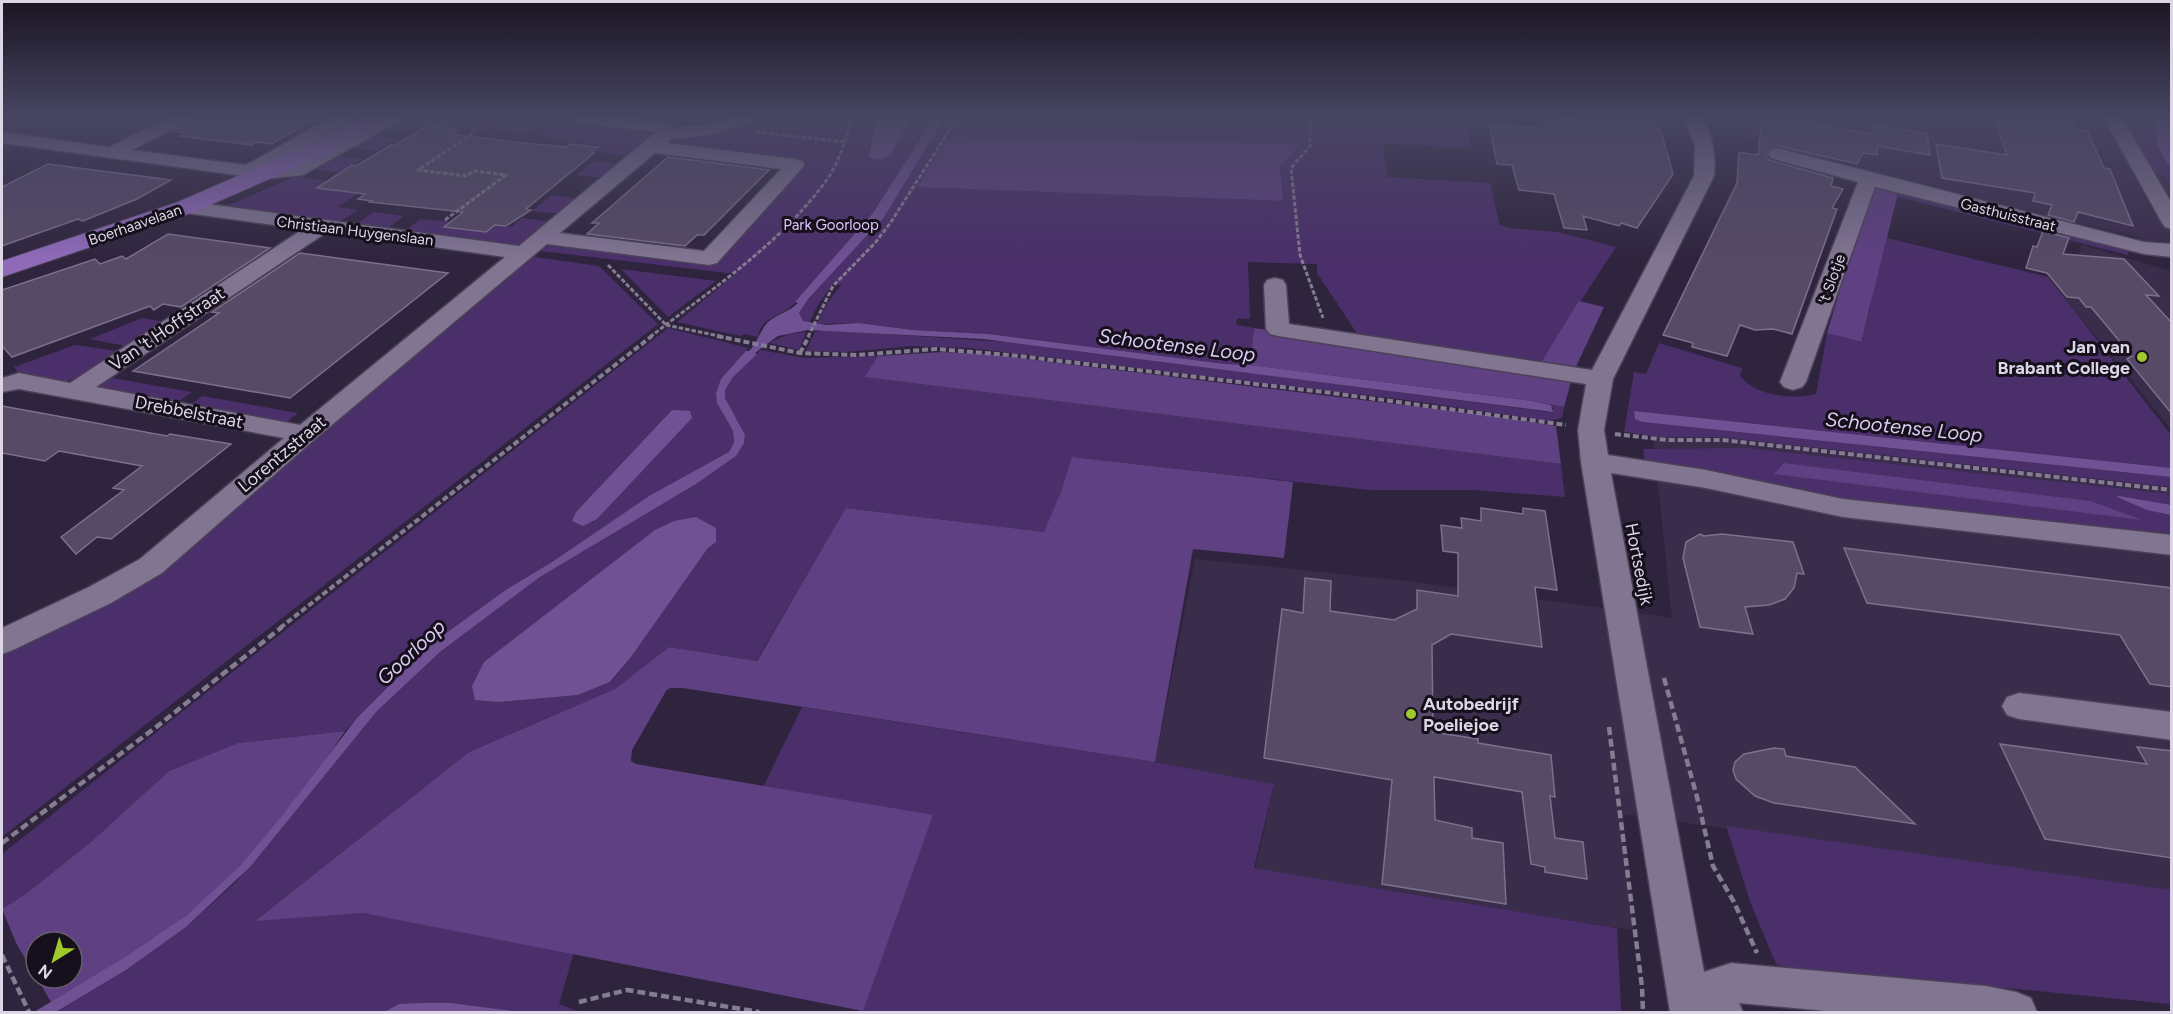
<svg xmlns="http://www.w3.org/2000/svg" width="2173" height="1014" font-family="Figtree,sans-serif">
<rect width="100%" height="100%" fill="#2f243d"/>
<!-- built -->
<path fill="#3a2c4b" d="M1730,118h441v135l-38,-17 -267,-65 -117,-32z
M2082,245l89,26v158l-118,-145 22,-19z
M1650,409l521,46v436l-548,-77 11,116 -379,-59 19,-87 -119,-22 40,-203 213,22 264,37z"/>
<!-- green -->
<path fill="#4b2f6a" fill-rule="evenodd" d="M401,118h104l-18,13 -66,-6 -10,6 -28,-3z
M515,118l30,1 -21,15 -28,-3z
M704,118h764l3,31 -88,-6 4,34 103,6 10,42 9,3 49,4 58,15 -77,118 -179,-27 -43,-65v-9l-69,-2 2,57 -12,-1 -2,3 1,4 17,3 -4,37 -25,-1 -237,-30 -75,-4 -55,-7 -41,1 9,-19 15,-20 -8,-1 -14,19 -10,20 -6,-2 -4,-8 15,-32c-7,9 -14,18 -22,25 -12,11 -32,11 -34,31l-13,-3 -5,2 -63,-14 61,-50 -11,1 -186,-22 12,-9 165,16 87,-92 -4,-4 -136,-16zM962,137l339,6 -21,24 3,34 -354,-14z
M2119,118h52v62l-23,-12z
M560,120l83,9 8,3 2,3 -25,21 -35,-5 6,-6 -45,-5 2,-1 -17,-3z
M370,136l28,3 -20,12 -28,-3z
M334,155l28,4 -20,14 -32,-4z
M594,161l26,3 -16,14 -27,-3z
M296,176l31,5 -10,7 40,6 -19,13 20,3 -17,11 -116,-14z
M1899,189l230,60 -1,6 -230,-58z
M552,195l29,4 -19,15 -30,-3z
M374,212l30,4 -16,12 -30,-5z
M522,218l31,4 -29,21 -14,2 -104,-15 15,-11 90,8z
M1887,238l161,39 123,158v33l-537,-57 1,8 7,3 529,55v10l-450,-50h-62l-35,-5 10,-60 12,2 13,-31 83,25 -2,8c16,20 52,24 76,18l11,-61 33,9 10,-34 2,-18z
M528,256l71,10 59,58 -656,513v-188l92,-45z
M621,269l95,12 -48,36z
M142,318l23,4 -39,24 -36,-7z
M668,328l80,20 -31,55 16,28 1,11 -5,10 -16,11 -64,33 -97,66 -45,27 -76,55 -86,87 -107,12 -69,28 -77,70 -65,52 -25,16v-55zM672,410l19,8 -99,105 -16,-11z
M823,330l200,13 525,69 6,-3 -3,-4 13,2 -2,11 -14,3 -134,-20 -445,-53 -58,-2 -65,6 -40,-1 9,-19z
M806,332l-7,18 -30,-7 20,-9z
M75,345l43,6 -42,27 -12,4 -43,-5 -7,-10z
M761,350l44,8 73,-2 -14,21 697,87 4,33 -91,-7h-104l-298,-33 -10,35 -17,40 -198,-24 -91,153 -87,-14 -54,42 -146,63 -213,168 107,-7 211,39 -15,52 21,8h-57l-72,-9 -52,1 -15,8h-327l69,-42 60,-43 49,-44 142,-172 63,-59 100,-75 156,-93 40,-28 5,-29c-4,-9 -14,-20 -16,-29 -4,-19 25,-37 36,-48zM716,541l-8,7 -77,109 -20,25 -33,13 -78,7z
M112,378l80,14 -18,13 -81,-14z
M202,396l96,17 -15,12 -97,-17z
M1745,448l426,46v46l-329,-40 -141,-31 -56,-7 -2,-13zM1784,463l307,38 48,18 -364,-45z
M802,707l353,55 119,22 -20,84 363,60 4,84h-757l-101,-225z
M1726,826l445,64v114l-309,-30 -62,-2 -24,-8 -25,-60z"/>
<!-- forest -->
<path fill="#5f4082" d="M948,137l354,6 -22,24 3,34 -366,-14z
M1872,184l27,5 -38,153 -34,-9z
M1579,301l25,6 -30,64 -10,36 -32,-6 -282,-36 4,-37 281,44z
M943,352l51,3 492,60 70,11 5,38 -697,-87 14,-21z
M1072,457l221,25 -9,76 -91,-9 -38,213 -472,-74h-13l-4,3 -34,59 -1,11 5,3 297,51 -70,196 -500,-98 -108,8 214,-169 146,-63 54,-42 88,14 89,-153 198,24 17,-40z
M1784,463l307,38 51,19 -368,-46z
M345,731c-44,65 -95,135 -158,184 -42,33 -90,59 -136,87l-14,-24h35v-36h-36v34l-19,-31 -15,-36 25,-16 65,-52 77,-70 69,-28z"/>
<!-- water -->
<path fill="#705194" d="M877,118h34l-20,36c-6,6 -17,8 -22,2z
M934,118h10l-60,99 -76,82 -9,14 4,8 23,4 32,-2 55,7 75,4 237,30 25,1 282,36 19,4 2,7 -570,-73 -175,-9 -30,6 -23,17 2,1 -24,23 -8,13v8l20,37 -1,8 -8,13 -40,28 -156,93 -100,75 -63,59 -127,156 -64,60 -60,43 -70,42h-22l96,-58 57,-39 52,-48 42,-50 76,-99 74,-74 76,-55 45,-27 97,-66 80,-44 5,-10 -1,-11 -16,-28 -1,-10 5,-14 25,-28h3c9,-9 11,-21 19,-29 9,-8 21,-10 30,-19l-3,-1 78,-89z
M2156,118h15v51c-14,-20 -16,-27 -15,-51z
M672,410l18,1 2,7 -95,101 -14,7 -11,-5 4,-9z
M1634,411l537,57v9l-529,-55 -7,-3z
M2119,496l52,9v10l-24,-5 -30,-13z
M696,517l20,11v14l-8,6 -77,109 -21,25 -32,13 -79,7 -24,-2 -3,-14 12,-24 171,-132 19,-9z
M420,1003h31l72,9h-139l15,-8z"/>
<!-- building -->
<path fill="#564a66" stroke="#7d708e" stroke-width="1.5" d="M192,118h126l-47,26 -13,-2 -6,3 -71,-9 6,-3 -14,-2 15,-7z
M1546,118l54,3 -1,-3h43l19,13 12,43 -36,54 -16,-5 -2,3 -36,-10 4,14 -23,-2 -10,-34 -35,-4 -7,-25 -15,-1 -8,-40 55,4 -2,-5h5z
M1762,118h50v6l62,10 -1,-9 54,8 3,22 -53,-9v9l-14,-2 -6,11 -79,-18 -10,3 -2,6 3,5 64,18 -2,8 12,3 -11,19 5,1 -45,125 -19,-5 -18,1 -15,-5 -13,31 -35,-9 1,-4 -30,-8 74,-152 2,-31 19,3z
M1994,118h76l5,11 12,2 17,37 6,1 23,57 -55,-14 -4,10 -26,-7 4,-10 -19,-4 2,-8 -93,-15 -6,-34 71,11z
M428,126l30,3 -6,5 62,8 52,5 4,-3 28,3 -7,5 3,1 -68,56 5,1 -25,16 -11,-1 -9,7 -42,-5 19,-15 -93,-10 2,-1 -14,-2 7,-5 -48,-6 35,-23 4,1 35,-21h4z
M668,157l101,13 -65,65h-7l-12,11 -98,-12 12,-11h-7z
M48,164l123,16 -34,19 -54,22 -5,-2 -76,27v-59z
M2043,231l26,7 -6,16 61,5 35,37 -13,-1 26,28v91l-45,-55 5,-3 -41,-49h-5l-7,-9 -12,-1 -20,-24 -21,-5 7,-22 4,1z
M168,234l102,14 -89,59 -18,-3 -9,6 -4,-4 -138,51 -10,-11v-56l93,-31 5,5 22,-8 4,3z
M300,253l148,20 -158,125 -157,-27 86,-58 -7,-1z
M2,406l165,30 3,-2 61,10 -120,95 -14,-2 -21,17 -15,-17 63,-47 -11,-2 29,-22 -83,-15 -14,10 -43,-8z
M1481,508l42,6v-6l22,3 12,79 -22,-3 7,60 -91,-13 -19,11 1,87 45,7v4l73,12 4,42 -5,-1 5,42 28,4 4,37 -42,-7v-5l-14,-3 -9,-72 -88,-15 1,43 37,8v10l31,5 3,61 -124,-20 10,-104 -128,-22 18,-149 21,4 2,-35 26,3 -1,30 64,9 23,-11v-19l41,6v-43l-15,-2 -2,-26 21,3 -1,-10 20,3z
M1700,534l4,2 18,-2 71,8 11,32 -7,-1 -3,15 -9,11 -16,6 -24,2 8,27 -53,-7 -17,-69 3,-16z
M1844,548l328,40v99l-22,-3 -30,-49 -253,-32z
M2000,744l147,20 -10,-17 35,4v107l-127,-19z
M1774,748l10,1 2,7 69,11 60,57 -141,-21 -19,-7 -19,-17 -3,-9 2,-8 9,-8z"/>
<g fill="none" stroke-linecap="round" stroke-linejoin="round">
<defs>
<path id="minor" d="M168,118h22l-3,4 -55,28 114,15 84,-47h22l-3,4 -79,45 22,-2 87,-47h22l-3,4 -95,53 -38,4 -263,-36v-11l107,15z
M574,118h56l27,3 17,7 33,-3 21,-7h25l-3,4 -40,13 -39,4 -4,4 128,16 7,2 3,4 -88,98 -8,2 -162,-21 -233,196 -152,133 -51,30 -98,47 -11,4v-26l87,-41 51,-28 144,-121 -265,-49 -17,3v-14l17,-5 51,10 233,-154 -117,-16 -7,-2 -3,-4 3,-4 7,-2 333,45 137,-114 -73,-9 -6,-1zM655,153l126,16 -77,82 -144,-18zM327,232l178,25 -205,168 -204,-38z
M1684,118h18c11,19 14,36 12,58l-101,203 -9,51 4,25 98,15 137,29 329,36v20l-329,-38 -137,-29 -95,-15 93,499 27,-9 255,23 30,6 15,6 6,14h-200l-98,-9 4,9h-73l-89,-550 -3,-32 8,-46 -308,-48 -8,-2 -4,-5 -2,-44 3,-5 8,-2 8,2 3,5 3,39 303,46 102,-194 1,-30z
M2104,118h18l50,86v25l-7,-2 -3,-4z
M1777,148l367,94 28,2v13l-28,-3 -269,-67 -69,195 -4,5 -9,3 -9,-3 -4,-5 78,-200 -88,-24 -2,-4 2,-4z
M2019,693l153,19v28l-153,-21 -12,-4 -5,-9 5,-9z"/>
<path id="major" d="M360,118h25l-3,4 -53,31 -135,59 -192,65v-16l176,-59 135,-59z"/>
</defs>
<!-- minor casing -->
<use href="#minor" stroke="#4a4156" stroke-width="3"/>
<!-- major casing -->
<use href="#major" stroke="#4a4156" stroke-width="2"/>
<!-- path-far2 -->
<path stroke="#847c90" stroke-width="3" stroke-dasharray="4.5 2" stroke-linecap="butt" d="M1310,118v28l-19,22 9,87 23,63
M756,132l89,10
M445,220l61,-45 -32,-4 -7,5 -49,-6 58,-39
M608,265l58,60
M666,325l58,12
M650,337c62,-48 132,-94 178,-159 12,-18 18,-40 24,-60
M808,337l25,-51 42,-43 16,-21 66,-104"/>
<!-- path-far1 -->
<path stroke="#847c90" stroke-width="4" stroke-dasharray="6 3" stroke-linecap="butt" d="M717,336l83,17 57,2 79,-6 74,6 322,38 234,32
M800,353l9,-17
M1615,434l52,6h56l449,50
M280,628l372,-292"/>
<!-- path -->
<path stroke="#847c90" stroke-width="4.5" stroke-dasharray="8 4" stroke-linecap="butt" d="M1664,678l33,119 16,69 21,36 23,51
M1609,727l33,260 1,25
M2,843l153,-115 127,-101
M2,955l27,57
M579,1002l48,-12 132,22"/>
<!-- minor -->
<use href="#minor" fill="#817592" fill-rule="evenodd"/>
<!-- major -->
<use href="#major" fill="#8f6ab9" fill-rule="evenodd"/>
</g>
<!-- sky -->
<linearGradient id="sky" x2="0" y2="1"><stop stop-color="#1a1422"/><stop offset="0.45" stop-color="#474562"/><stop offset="1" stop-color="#474562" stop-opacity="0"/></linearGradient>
<rect width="2173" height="260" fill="url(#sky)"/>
<!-- markers -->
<g fill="#a0c92c" stroke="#15101b" stroke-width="2">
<circle cx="2142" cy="357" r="6"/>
<circle cx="1411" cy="714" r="6"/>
</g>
<g text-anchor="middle" stroke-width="6" stroke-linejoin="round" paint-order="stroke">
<!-- far-street labels -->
<g font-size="15" fill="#dcd6e6" stroke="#15101b">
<text transform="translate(2008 215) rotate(14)" y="5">Gasthuisstraat</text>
<text transform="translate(135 225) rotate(-19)" y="5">Boerhaavelaan</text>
<text transform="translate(355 231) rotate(7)" y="5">Christiaan Huygenslaan</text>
<text transform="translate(1832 279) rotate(-70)" y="5">'t Slotje</text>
</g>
<!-- far-park labels -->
<g font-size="15" fill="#ddc5ff" stroke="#15101b">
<text x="831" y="230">Park Goorloop</text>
</g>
<!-- street labels -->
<g font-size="18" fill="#dcd6e6" stroke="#15101b">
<text transform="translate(167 329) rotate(-34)" y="6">Van 't Hoffstraat</text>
<text transform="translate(189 412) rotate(11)" y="6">Drebbelstraat</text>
<text transform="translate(282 454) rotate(-40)" y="6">Lorentzstraat</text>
<text transform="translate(1639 564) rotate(79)" y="6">Hortsedijk</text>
</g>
<!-- poi labels -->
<g font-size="18" font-weight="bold" fill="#dcd6e6" stroke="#15101b" text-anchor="end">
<text x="2130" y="353">Jan van<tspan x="2130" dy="21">Brabant College</tspan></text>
<text x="1423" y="710" text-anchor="start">Autobedrijf<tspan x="1423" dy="21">Poeliejoe</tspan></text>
</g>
<!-- water labels -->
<g font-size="20" font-style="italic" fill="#dbcbf2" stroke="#15101b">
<text transform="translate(1177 345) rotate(7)" y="7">Schootense Loop</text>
<text transform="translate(1904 427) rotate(6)" y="7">Schootense Loop</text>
<text transform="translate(411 652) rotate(-43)" y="7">Goorloop</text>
</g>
</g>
<!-- border -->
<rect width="2173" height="1014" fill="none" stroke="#dcd6e6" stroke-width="6"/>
<!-- north arrow -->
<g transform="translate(54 960) rotate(217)"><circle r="28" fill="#15101b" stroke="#655f6c" stroke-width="1.5"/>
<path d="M0-4.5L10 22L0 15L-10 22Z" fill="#a0c92c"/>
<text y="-9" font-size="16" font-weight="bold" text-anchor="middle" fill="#dcd6e6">N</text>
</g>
</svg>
